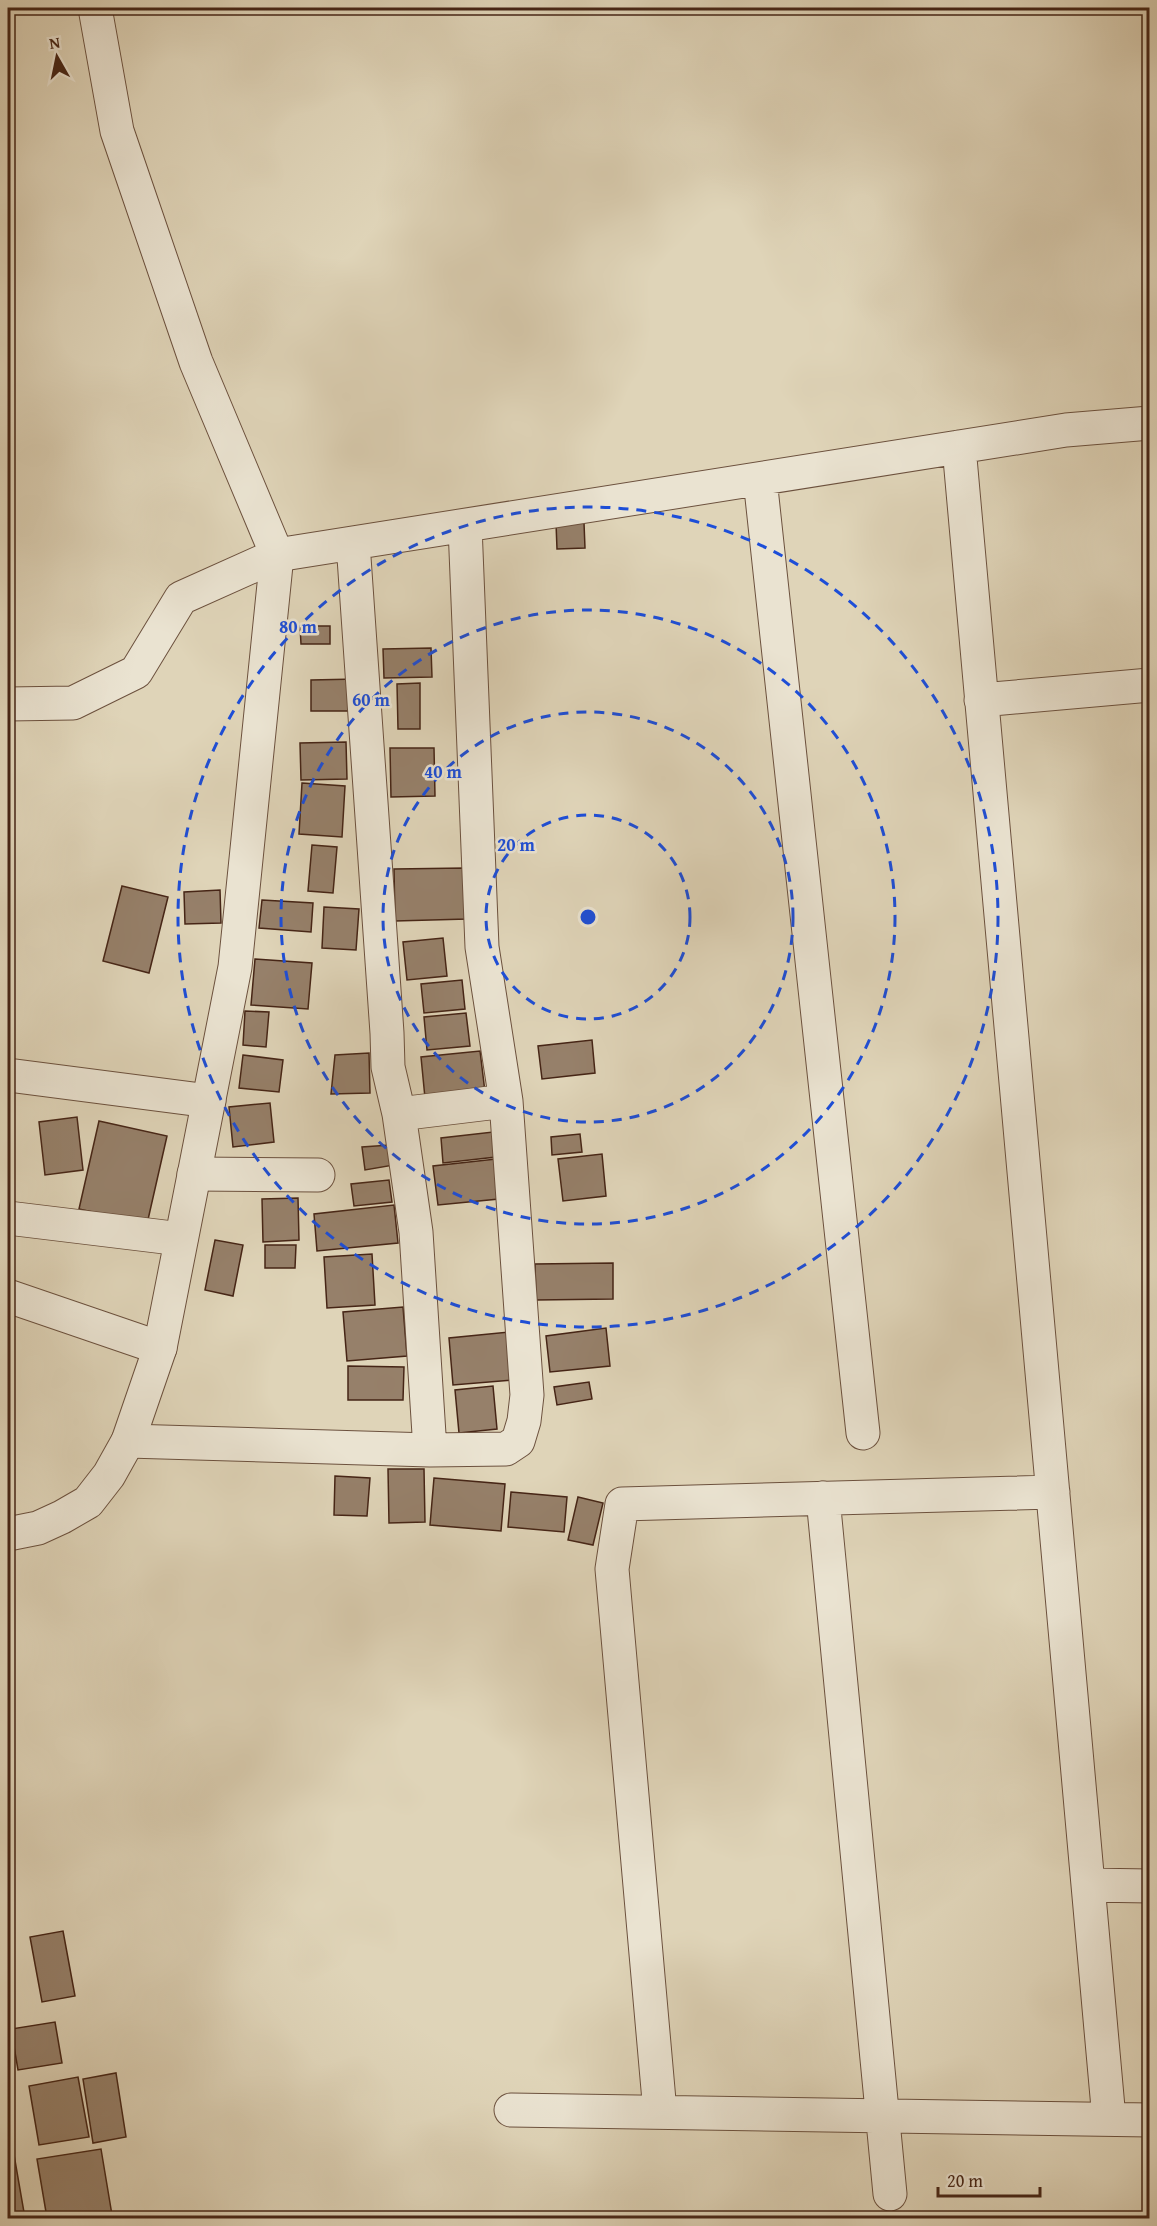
<svg xmlns="http://www.w3.org/2000/svg" width="1157" height="2226" font-family="'Gentium Book Plus',serif">
<rect width="100%" height="100%" fill="#dfd4b8"/>
<filter id="stains"><feTurbulence type="fractalNoise" baseFrequency=".00333" numOctaves="4"/><feColorMatrix values="0 0 0 0 .2 0 0 0 0 .09 0 0 0 0 .02 0 0 0 .5 -.17"/></filter>
<radialGradient id="worn" r=".72"><stop offset=".6" stop-color="#630" stop-opacity="0"/><stop offset="1" stop-color="#630" stop-opacity=".3"/></radialGradient>
<!-- building -->
<path fill="#96806a" stroke="#462516" stroke-width="1.5" d="M556,523h28l1,25 -28,1z
M300,626h30v18h-29z
M431,648l1,29 -48,1 -1,-29z
M357,679l1,32h-47v-31z
M420,683v46h-22l-1,-45z
M346,742l1,37 -46,1 -1,-37z
M390,748h44l1,48 -44,1z
M302,783l43,3 -3,51 -43,-3z
M312,845l25,2 -4,46 -25,-2z
M465,868l2,51 -72,2 -1,-52z
M122,886l46,11 -19,76 -46,-12z
M220,890l1,33 -36,1 -1,-32z
M262,900l51,3 -2,29 -52,-4z
M324,907l35,2 -3,41 -34,-2z
M443,938l4,38 -40,4 -4,-38z
M255,959l57,4 -4,46 -57,-4z
M462,980l3,29 -41,4 -3,-29z
M245,1011l24,1 -3,35 -23,-2z
M466,1013l4,33 -43,4 -3,-33z
M592,1040l3,33 -53,6 -4,-33z
M480,1051l5,41 -60,6 -4,-41z
M369,1053l1,40 -39,1 4,-39z
M243,1055l40,5 -4,32 -40,-4z
M270,1103l4,39 -41,5 -4,-40z
M77,1117l6,53 -38,5 -6,-53z
M99,1121l68,15 -20,88 -68,-15z
M493,1132l3,25 -53,6 -2,-25z
M580,1134l2,18 -30,3 -1,-18z
M390,1145l4,20 -29,5 -3,-23z
M602,1154l4,42 -43,5 -5,-42z
M505,1158l4,40 -71,7 -5,-39z
M389,1180l3,22 -38,4 -3,-22z
M298,1198l1,42 -36,2 -1,-43z
M394,1205l4,38 -81,8 -3,-37z
M215,1240l28,5 -10,51 -28,-6z
M265,1245h31l-1,23h-30z
M372,1254l3,51 -48,3 -3,-51z
M613,1263v36l-77,1 -1,-36z
M403,1307l4,49 -60,5 -4,-49z
M606,1328l4,38 -60,6 -4,-36z
M509,1332l5,48 -61,5 -4,-47z
M348,1366l56,1 -1,33h-55z
M589,1382l3,17 -35,6 -3,-18z
M493,1386l4,43 -38,4 -4,-43z
M388,1469h36l1,53 -36,1z
M335,1476l35,2 -3,38 -33,-1z
M434,1478l71,6 -4,47 -71,-6z
M511,1492l56,5 -3,35 -56,-5z
M578,1497l25,6 -10,42 -25,-5z
M63,1931l12,65 -33,6 -12,-65z
M55,2022l7,41 -44,7 -7,-41z
M116,2073l10,64 -33,6 -10,-64z
M78,2077l11,60 -50,8 -10,-59z
M13,2149l12,69h-17v-68z
M101,2149l11,66 -18,3h-47l-10,-59z"/>
<g fill="none" stroke-linecap="round" stroke-linejoin="round">
<defs>
<path id="minor" d="M959,447l150,1672
M760,479l103,954
M353,543l34,490 1,34 11,47 17,118 14,218
M981,700l169,-15
M8,704l65,-1 63,-31 45,-74 96,-43 789,-125 84,-7
M8,1075l201,26
M399,1114l107,-13
M194,1174l124,1
M8,1218l173,21
M8,1296l152,52
M128,1441l302,9 76,-1 12,-8 6,-20 3,-26 -21,-294 -24,-154 -17,-421
M823,1498l67,696
M1088,1885l62,1
M511,2110l639,10
M660,2112l-48,-543 10,-65 431,-12"/>
<path id="tertiary" d="M8,1534l30,-6 24,-11 26,-15 21,-27 19,-34 32,-93 75,-381 42,-412 -81,-193 -79,-231 -22,-123"/>
</defs>
<!-- minor casing -->
<use href="#minor" stroke="#6c513e" stroke-width="35"/>
<!-- tertiary casing -->
<use href="#tertiary" stroke="#6c513e" stroke-width="35"/>
<!-- minor -->
<use href="#minor" stroke="#eae3d1" stroke-width="33"/>
<!-- tertiary -->
<use href="#tertiary" stroke="#eae3d1" stroke-width="33"/>
</g>
<!-- distance rings -->
<g fill="none" stroke="#1d4ed8" stroke-width="3" stroke-dasharray="10 8">
<circle cx="588" cy="917" r="102"/>
<circle cx="588" cy="917" r="205"/>
<circle cx="588" cy="917" r="307"/>
<circle cx="588" cy="917" r="410"/>
</g>
<circle cx="588" cy="917" r="9" fill="#1d4ed8" stroke="#eae3d1" stroke-width="3"/>
<g font-size="18" text-anchor="middle" font-weight="bold" fill="#1d4ed8" stroke="#eae3d1" stroke-width="5" stroke-linejoin="round" paint-order="stroke">
<text x="298" y="633">80 m</text>
<text x="371" y="706">60 m</text>
<text x="443" y="778">40 m</text>
<text x="516" y="851">20 m</text>
</g>
<!-- margin -->
<rect width="1157" height="2226" fill="none" stroke="#dfd4b8" stroke-width="30"/>
<rect x="9" y="9" width="1139" height="2208" fill="none" stroke="#462516" stroke-width="3"/>
<rect x="15" y="15" width="1127" height="2196" fill="none" stroke="#462516" stroke-width="1.5"/>
<!-- north arrow -->
<g transform="translate(57 57) rotate(351)" stroke="#eae3d1" stroke-width="4.5" paint-order="stroke">
<path d="M0-4.5L10 22L0 15L-10 22Z" fill="#462516"/>
<text y="-9" font-size="16" font-weight="bold" text-anchor="middle" fill="#462516">N</text>
</g>
<!-- scale -->
<path d="M938 2187v9h102v-9" fill="none" stroke="#462516" stroke-width="3"/>
<text x="947" y="2187" font-size="18" fill="#462516" stroke="#eae3d1" stroke-width="4.5" paint-order="stroke">20 m</text>
<rect width="100%" height="100%" filter="url(#stains)"/>
<rect width="100%" height="100%" fill="url(#worn)"/>
</svg>
